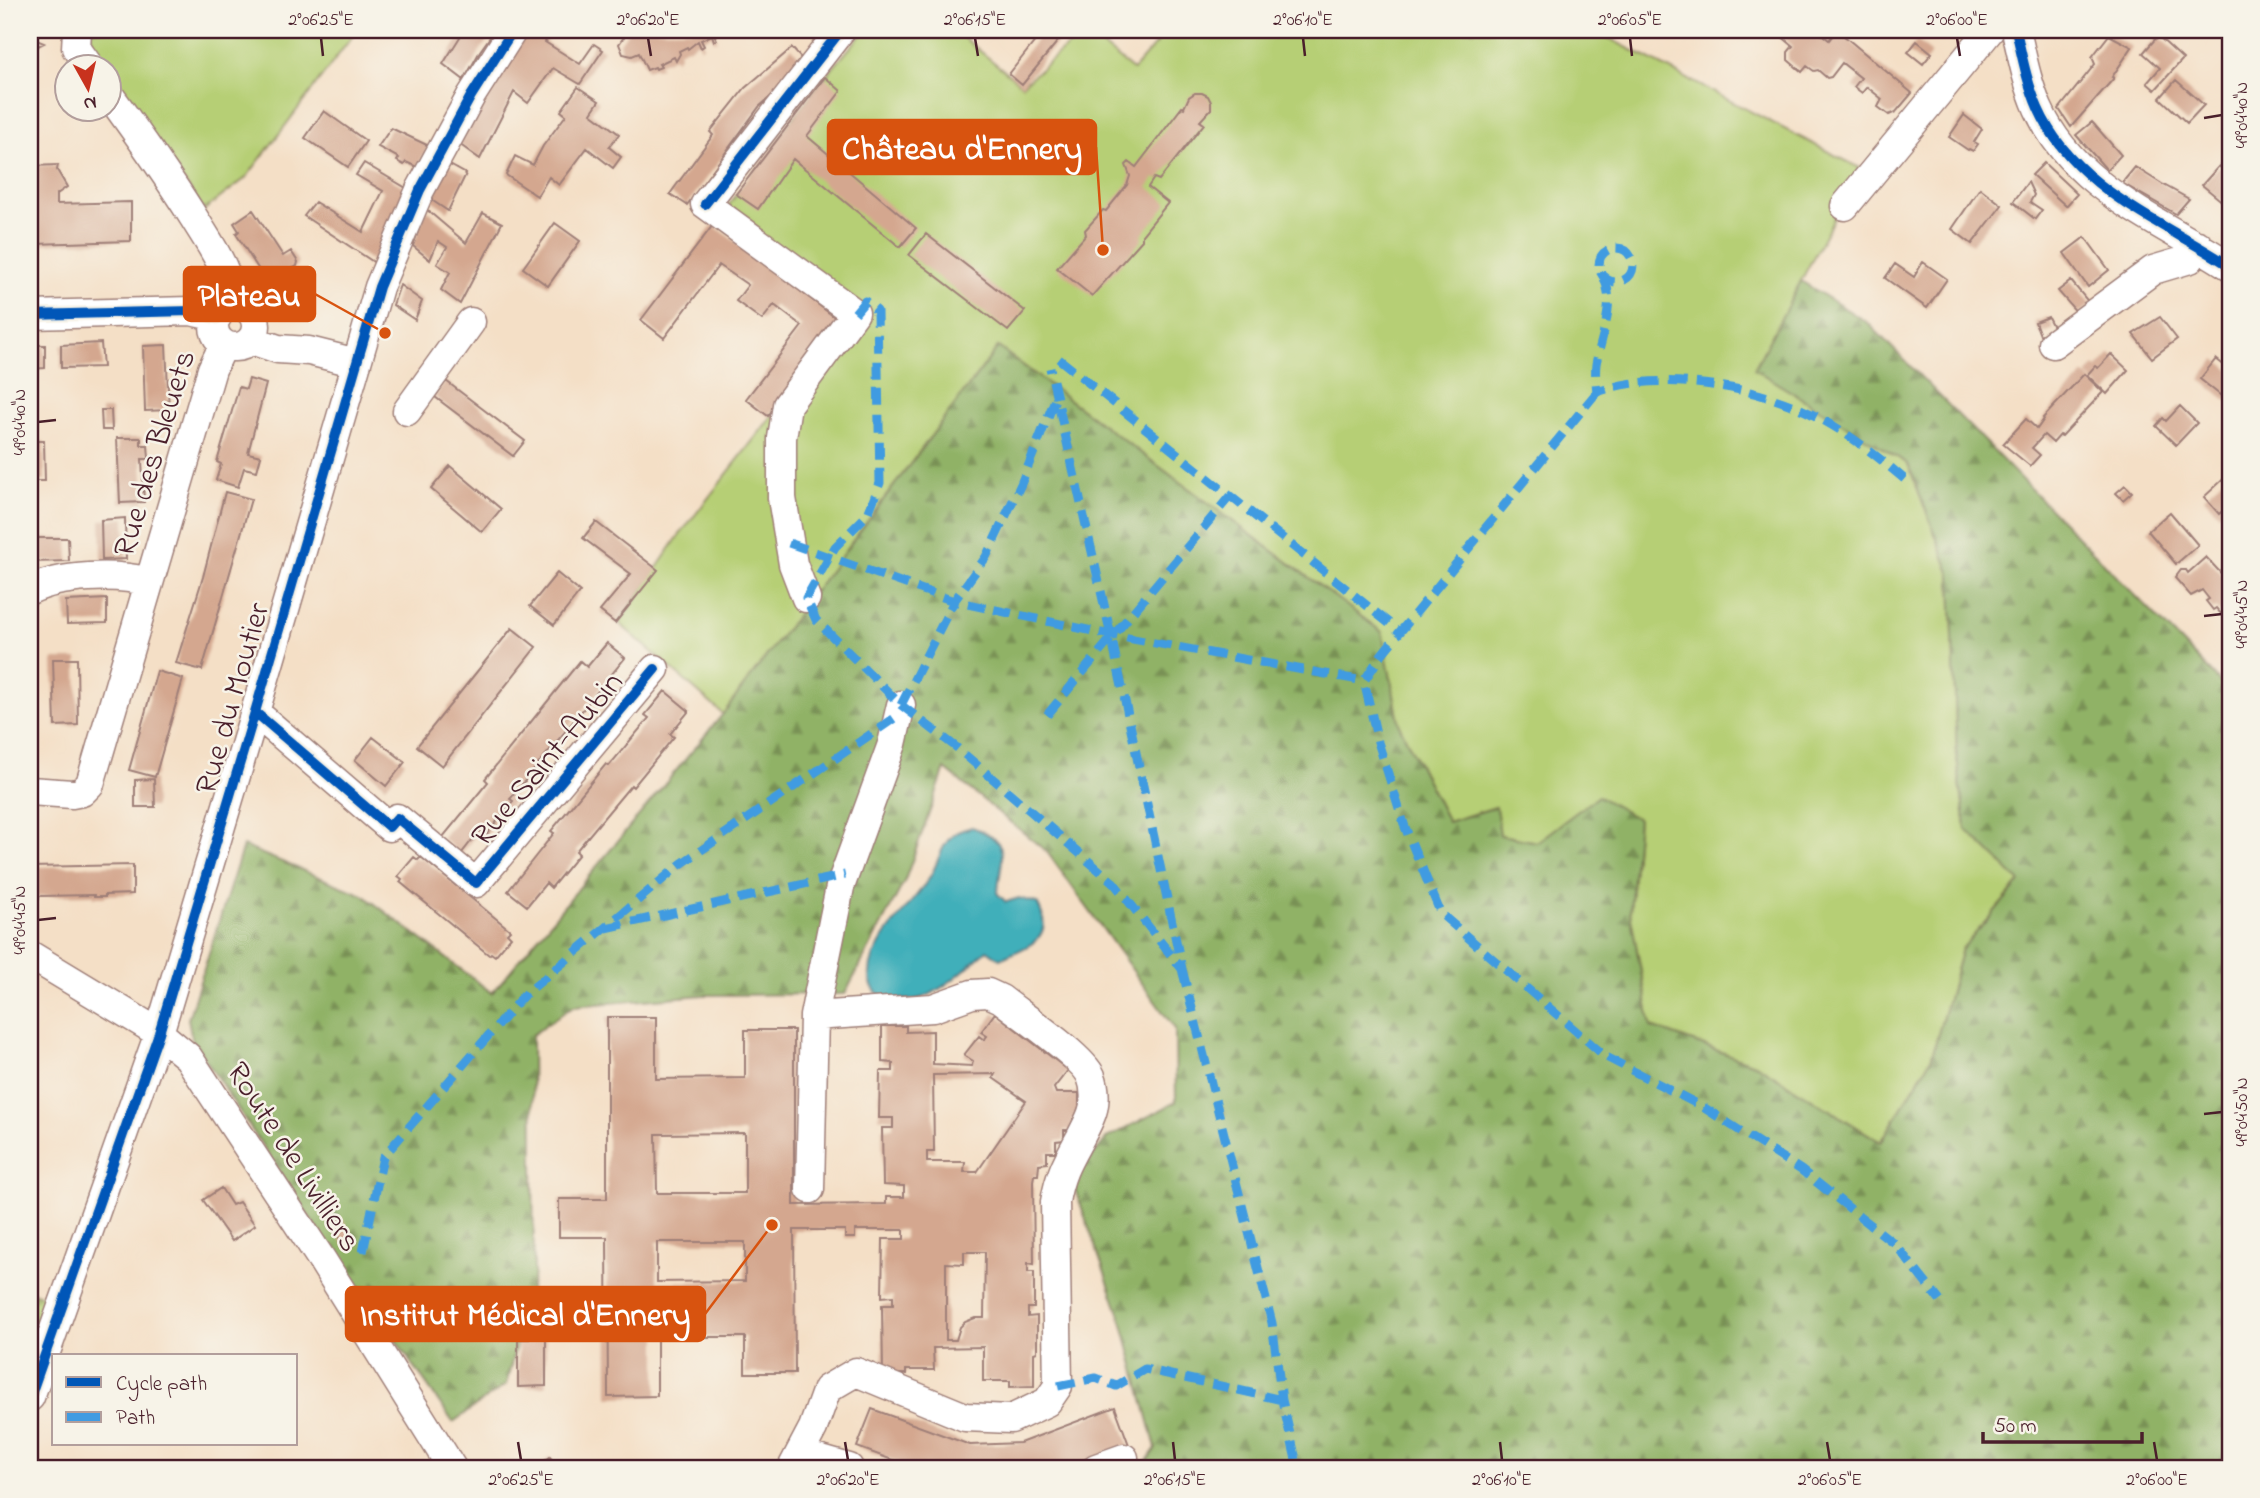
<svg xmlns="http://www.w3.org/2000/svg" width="2260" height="1498" font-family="'Indie Flower',sans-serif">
<defs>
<pattern id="forest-firs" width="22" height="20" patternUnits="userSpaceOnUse" patternTransform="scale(1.75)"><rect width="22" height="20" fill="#90b266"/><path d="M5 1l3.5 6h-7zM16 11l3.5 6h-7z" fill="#789054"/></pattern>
<pattern id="cemetery-stones" width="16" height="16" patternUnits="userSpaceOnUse" patternTransform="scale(1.75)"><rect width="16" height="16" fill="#b6cf74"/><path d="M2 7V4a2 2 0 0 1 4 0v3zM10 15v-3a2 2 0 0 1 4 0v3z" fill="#9eb165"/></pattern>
</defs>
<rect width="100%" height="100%" fill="#f7f3e8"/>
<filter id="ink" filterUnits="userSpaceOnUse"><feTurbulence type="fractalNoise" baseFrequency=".0143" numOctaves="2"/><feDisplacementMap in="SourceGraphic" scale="14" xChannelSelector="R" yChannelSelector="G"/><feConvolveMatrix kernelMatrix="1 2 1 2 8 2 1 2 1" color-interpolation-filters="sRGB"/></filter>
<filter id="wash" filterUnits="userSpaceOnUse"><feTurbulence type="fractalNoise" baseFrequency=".00686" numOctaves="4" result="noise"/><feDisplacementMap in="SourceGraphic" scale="28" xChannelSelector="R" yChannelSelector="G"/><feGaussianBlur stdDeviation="1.57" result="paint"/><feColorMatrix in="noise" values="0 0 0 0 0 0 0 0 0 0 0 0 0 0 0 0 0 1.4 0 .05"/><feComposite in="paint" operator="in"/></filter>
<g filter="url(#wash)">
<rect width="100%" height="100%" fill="#f4dfc6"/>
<!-- green -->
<path fill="#b6cf74" stroke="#807750" stroke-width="2" d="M89,30h268l-111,148 -42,32 -95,-136 -1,-8h-4l-6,-7z
M865,30h89l68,55 63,-54 48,39 35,-40h425l267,138 -105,201 153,95 43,111 6,183 9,70 54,54 -58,67 -31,111 -50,82 -124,-77 -106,-38 -21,-115 8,-93 -40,-22 -61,45 -37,-7 -5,-28 -47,15 -48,-95 -18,-95 -384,-285 -275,367 -104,-91 59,-86 171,-220 -133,-95 109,-145z"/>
<!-- forest -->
<path fill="url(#forest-firs)" stroke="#6d6848" stroke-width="2" d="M1801,281l67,42 362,369v776h-1088l14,-20 -33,-124 -51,-143 35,-43 69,-36 -1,-73 -128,-177 -102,-83 -40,111 -60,114 -142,1 -130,11 -41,29 2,239 -28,111 -53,37 -143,-204 -118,-179 -4,-20 55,-173 120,49 129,98 231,-279 275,-367 384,285 18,95 48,95 48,-15 4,28 37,7 61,-46 40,23 -8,93 21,115 106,38 124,77 50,-83 31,-110 58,-67 -54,-53 -9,-71 -6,-183 -43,-111 -154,-95z"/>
<!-- cemetery -->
<path fill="url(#cemetery-stones)" stroke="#807750" stroke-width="2" d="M30,1291l14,5 -14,45z"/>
<!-- water -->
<path fill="#3fafba" stroke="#446772" stroke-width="2" d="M972,827c44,16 27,33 26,67l8,8 13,-4 18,5c20,36 -9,43 -37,56l-13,-9c-17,15 -43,40 -65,48 -12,4 -25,1 -37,-1 -11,-3 -16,-14 -15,-25 1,-33 47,-70 62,-99 7,-13 9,-27 21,-38 4,-4 13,-6 19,-8z"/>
<g id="blocks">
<!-- building -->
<path fill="#d4a78f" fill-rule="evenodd" d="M30,30h4v9l10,4 -14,7z
M459,30h36l-15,21 -16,29 -21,-16 17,-27 -3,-3z
M526,30h28l-9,12 35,22 14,-20 9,6 -23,34 -27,-16 -25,35 -14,-11 -34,67 -21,-15z
M629,30h94l-9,4 3,6 -3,1 -2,-6 -11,5 3,6 -3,2 -3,-7 -10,8 -1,-2 -8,4 1,3 -4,7 -2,-4 -15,7 2,3 -5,2 -1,-2 -8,3 -8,-17 -7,3 -9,-2 -4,-10z
M1044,30h23l-45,55 -13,-11z
M1784,30h39l-3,3 9,7 8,-10 75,63 -16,19 -7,3 -11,-8 4,-8 -15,-12 -5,6 -8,-6 7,-9 -19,-15 -11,14 -4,1 -9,-8 -4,1 -7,-5 -5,6 -14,-12v-8l5,-6 -13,-11z
M2109,35l23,12 -20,30 2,1 -43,49 -12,-18 36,-45 -3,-7z
M2158,36l25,23 -28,31 -8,-7 13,-15 -17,-15z
M1917,41l15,12 -9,11 -15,-12z
M792,48l15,17 -48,42 -72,98 -17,-11 43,-59 -3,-3 35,-44z
M825,77l16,14 -34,45 109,92 -16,19 -107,-88 -35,50 -22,-15z
M2176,80l28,25 -17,18 -27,-25z
M578,87l21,14 -8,12 28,21 -10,13 12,10 -8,11 -26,-20 -28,37 -10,-8 -12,19 -31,-21 9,-19 18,9 10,-19 23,-31 -5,-4z
M1195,93h7l6,3 3,6v7l-11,12 4,3 -45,56 -5,-2 -6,9 20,16 -26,32v5l-50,56 -35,-28 29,-33 -1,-5 18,-20 3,1 21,-26 3,-9 -4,-11 3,-3 7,5 46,-60 2,1 5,-11z
M324,111l42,30 -18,26 -43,-29z
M1964,115l18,14 -8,13 4,2 -5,7 -4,-2 -1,1 -19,-13z
M2092,122l29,33 -14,15 -31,-35z
M391,128l38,18 -12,21 -11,-5 -2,3 -7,-4 2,-3 -21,-11z
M364,163l42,25 -31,75 -71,-47 11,-14 48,30 20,-41 -27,-16z
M2044,163l33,31 -11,12 -34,-31z
M448,164l18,10 -18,37 -18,-12z
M58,165l-1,5 10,17 -10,7v10l74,-2v39l-97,3 -1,-39h-3v-11h3l-1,-28z
M2219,166l11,9v33l-28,-23z
M2135,167l27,17 27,15 -13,15 -54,-31z
M2028,182l6,13 -4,7 12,8 -7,9 -22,-17z
M1980,188l22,17 -30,39 -20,-15z
M426,209l40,34 17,-30 19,10 -42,81 -19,-14 9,-18 -13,-8 10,-17 -9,-6 -8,19 -17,-14z
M253,210l30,46 8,-5 7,11 -1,4 -5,3 4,10 -20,13 -3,-7 -3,2 -34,-53 3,-3 -5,-8z
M555,223l25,18 -32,45 -25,-18z
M713,225l128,97 -73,94 -22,-17 56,-73 -28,-21 -12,15 -26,-19 12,-16 -29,-20 -55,73 -23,-18z
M926,234l99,77 -17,20 -99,-76z
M2085,237l24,33 -21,17 -24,-34z
M1923,262l24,17 -20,29 -42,-30 10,-14 19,13z
M2071,281l20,24 -13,9 -20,-23z
M400,285l22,16 -7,19 -22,-15z
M304,299l12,4 -4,12 -12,-4z
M2048,317l6,12 -14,6 -5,-13z
M2160,317l17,22 -25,19 -19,-24z
M101,343l2,24 -42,1v-23z
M30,345h15v23l-15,1z
M166,345l3,65 -24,1 -2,-65z
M2111,354l17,16 -21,24 -20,-19 8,-9 3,2z
M2216,359l14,11v33l-30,-24z
M2084,374l19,18 -41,44 -2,-1 -7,8 -9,-8 -12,13 8,7 -10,11 -27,-22 23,-25 11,10 7,-10 -1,-1z
M249,379l17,5 -18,69 13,3 -4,15 -13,-3 -6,19 -22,-7 5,-16 -4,-2 22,-75 7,2z
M446,381l79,60 -12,15 -78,-59z
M2180,406l17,17 -21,22 -20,-19 7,-8 3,3z
M101,410h10l1,20h-10z
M117,438h24v7h7l1,14h-7l2,43 -24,1z
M30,441h14l1,40h-15z
M450,466l51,43 -19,23 -51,-43z
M2230,473v35l-3,-1 -8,7 -15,-17z
M2125,485l7,7 -9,8 -7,-7z
M225,492l26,7 -49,171 -26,-7 27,-86z
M2170,512l28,33 -22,19 -28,-33z
M125,518l1,41 -24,1 -1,-40z
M596,522l62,48 -43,53 -15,-12 31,-37 -48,-36z
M30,538h38l1,23 -39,1z
M2206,557l23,25 -4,4 5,7v15l-8,7 -6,-7 -3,2 -7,-9 3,-2 -7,-9 -11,6 -16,-18 6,-8h5l2,3z
M557,573l23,19 -26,33 -24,-19z
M107,599v24l-40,1 -1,-23z
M512,628l24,19 -94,119 -25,-20z
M607,643l18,15 -115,141 3,2 -27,34 -6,-5 -19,24 -19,-16 46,-56 -3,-3 95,-118 7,6z
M53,659h24l1,66 -23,1z
M157,671l26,8 -28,98 -26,-7z
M665,691l24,20 -19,23 4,3 -41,50 -2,-2 -55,66 3,3 -28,34 -5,-5 -19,23 -19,-15 46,-58 -3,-2 55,-67 3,2 40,-48 -4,-3z
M373,737l32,25 -19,24 -31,-26z
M154,779l1,28h-20v-27z
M414,857l4,3 3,-3 89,73 -3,3 4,4 -16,19 -4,-3 -2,2 -89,-73 2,-3 -4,-3z
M133,865v29l-28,1v2h-11v-2l-55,1v2h-9v-31z
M995,1013l73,57 -14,18 2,5h23v26h-6l-1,11h-8v10l-8,1v11h-9v11l-8,1 -1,11h-4l-1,6 1,83 -6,-1v9h6v36h-6v9l9,-1v36l-3,1v33l-24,1v-6h-27v-34l-50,1 1,22h-28v4h-23l-1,-69h11v-9l-11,1 1,-58h21v-9h-49v8h-10v-8h-51l1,143h-50v-36h-88v59l-49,1 -1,-160h-48v-38h48v-182h49v62l89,-1v-48h49v175l92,-1v-7h18v-11l-21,-1 -1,-57h11v-10h-14l1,-47h13v-8l-11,-1v-36h24v6l27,-1v33l39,2 1,-5 -9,-6 15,-19 5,4 3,-4 -6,-4zM995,1074l-2,4 33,23 -49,71h-13l1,-10h-38v-10h7l-1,-77zM745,1133v60h-88l-1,-59zM657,1242h88v39l-88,1zM964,1252h21l-1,66h-9l-10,4 -5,5 -4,13h-10v-77l18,1z
M221,1188l11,17 7,-3 16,23 -23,16 -29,-41z
M341,1217l16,25 -10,7 -17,-25z
M528,1327h18v59l-28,1v-48h11z
M1115,1407l14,38 -61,23h-154l-57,-21 15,-38 98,36 50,-2z
M550,1457l8,11h-22z"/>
</g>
</g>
<g filter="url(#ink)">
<use href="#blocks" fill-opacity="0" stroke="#9f7f78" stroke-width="2"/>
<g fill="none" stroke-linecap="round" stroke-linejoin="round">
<defs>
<path id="minor" d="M77,30l-1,18 13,18
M2016,30c6,26 11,53 22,78 35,80 123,113 192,158
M108,93c30,41 59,82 86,125 17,28 37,54 39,88
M1845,206l145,-176
M214 326a21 21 0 1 1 42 0a21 21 0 1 1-42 0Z
M30,315l161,-4 26,6
M251,340l27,9 31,2 48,12
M2053,344l100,-74 37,-11 8,-14
M407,411l64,-89
M30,590c31,-15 86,-17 119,-8
M806,598l-13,-34 -11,-66v-60l5,-33 68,-92 -150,-109 136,-174
M255,712l134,115 8,-9 79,65 179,-214
M30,791l42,3 10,-2 8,-8 122,-415 12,-25
M30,955l129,78 29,24 134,203 130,208
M814,1016l26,-129 52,-143 9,-39
M30,1397l129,-364 96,-321 124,-425 41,-97 51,-94 42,-66
M800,1454l49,14
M792,1468l21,-40 14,-39 29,-17 109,45 46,2 36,-17 11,-16 -3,-184c6,-38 21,-52 35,-84 6,-13 6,-29 1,-42 -9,-20 -70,-61 -90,-77l-13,-6 -16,1 -39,14 -119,8 -4,173
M1096,1468l28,-10"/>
</defs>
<!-- minor casing -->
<use href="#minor" stroke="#9f7f78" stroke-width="31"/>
<!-- minor -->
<use href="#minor" stroke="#fff" stroke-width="28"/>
<!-- quiet -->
<path stroke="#409be1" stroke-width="9" stroke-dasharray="18 9" stroke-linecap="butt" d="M1599 265a17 17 0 1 1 34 0a17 17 0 1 1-34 0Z
M1604,278c12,26 -3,59 -8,86 -1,9 0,19 1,28 10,-3 21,-7 31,-8 52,-8 127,4 175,26 39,17 74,46 106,73
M855,313l10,-12 12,10 3,172 -12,31 -33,33 -29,51 10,22 85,85 55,42 158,136 68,86 -71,-334 -61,-267
M1059,359l341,273
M1597,392l-215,262 -18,27 14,61 27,85 36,87 165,143 97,50 98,63 94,74 45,57
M789,543l165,58 157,34 253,46
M901,705l53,-104 32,-44 35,-73 35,-87
M1047,715l183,-219
M606,928l239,-53
M1182,969l90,354 10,77 16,68
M363,1252l20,-95 139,-160 159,-133 218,-149
M1058,1386l38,-8 20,8 29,-17 137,31"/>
<defs>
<path id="cycleway" d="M2016,30c6,26 11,53 22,78 35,80 123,113 192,158
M705,204l136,-174
M30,315l161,-4 26,6
M255,712l134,115 8,-9 79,65 179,-214
M30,1397l129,-364 96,-321 124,-425 41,-97 51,-94 42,-66"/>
</defs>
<!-- cycleway casing -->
<use href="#cycleway" stroke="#f7f3e8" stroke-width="15"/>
<!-- cycleway -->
<use href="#cycleway" stroke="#0057b8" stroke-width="10"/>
</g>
</g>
<!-- ticks -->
<path fill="none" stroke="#4a1f2b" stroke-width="2.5" d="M321,38l2,18M648,38l3,18M975,38l3,18M1303,38l2,18M1630,38l2,18M1957,38l3,18M2204,118l18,-3M38,422l18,-2M2204,616l18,-2M38,920l18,-2M2204,1114l18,-2M518,1442l3,18M845,1442l3,18M1173,1442l2,18M1500,1442l2,18M1827,1442l3,18M2154,1442l3,18"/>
<g text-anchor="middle" stroke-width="5" stroke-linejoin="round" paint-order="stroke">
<!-- street labels -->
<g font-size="32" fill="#4a1f2b" stroke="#f7f3e8">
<text transform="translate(153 453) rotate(-73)" y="11">Rue des Bleuets</text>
<text transform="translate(231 698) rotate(-74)" y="11">Rue du Moutier</text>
<text transform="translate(546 758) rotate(-50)" y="11">Rue Saint-Aubin</text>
<text transform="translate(295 1156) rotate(57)" y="11">Route de Livilliers</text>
</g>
</g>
<!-- callouts -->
<path fill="none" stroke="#d8530f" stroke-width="2.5" d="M1103 250L1096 147M385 333L315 294M772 1225L705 1314"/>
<g fill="#d8530f" stroke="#f7f3e8" stroke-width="2.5">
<circle cx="1103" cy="250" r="7"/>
<circle cx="385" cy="333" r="7"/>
<circle cx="772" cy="1225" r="7"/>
</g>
<g fill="#d8530f" stroke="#d8530f" stroke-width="2.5">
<rect x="828" y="120" width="268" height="54" rx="7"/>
<rect x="184" y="267" width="131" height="54" rx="7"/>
<rect x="346" y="1287" width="359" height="54" rx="7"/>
</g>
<g font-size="33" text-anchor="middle" font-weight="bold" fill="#fff">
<text x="962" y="159">Château d'Ennery</text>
<text x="249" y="306">Plateau</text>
<text x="525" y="1325">Institut Médical d'Ennery</text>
</g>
<!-- margin -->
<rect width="2260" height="1498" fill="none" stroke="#f7f3e8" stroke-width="77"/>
<!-- legend -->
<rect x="52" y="1354" width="245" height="91" fill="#f7f3e8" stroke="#b29e9c" stroke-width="2"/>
<rect x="66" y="1377" width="35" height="10" fill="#0057b8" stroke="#b29e9c" stroke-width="2"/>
<text x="116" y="1390" font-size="21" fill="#4a1f2b">Cycle path</text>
<rect x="66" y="1412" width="35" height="10" fill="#409be1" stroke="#b29e9c" stroke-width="2"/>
<text x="116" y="1424" font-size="21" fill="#4a1f2b">Path</text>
<!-- north arrow -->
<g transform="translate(88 88) rotate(172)"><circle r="33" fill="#f7f3e8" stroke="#b29e9c" stroke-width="2"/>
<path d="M0-5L12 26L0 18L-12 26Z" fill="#c8321e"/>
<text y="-10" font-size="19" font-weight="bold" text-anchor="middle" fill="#4a1f2b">N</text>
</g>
<!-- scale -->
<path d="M1983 1432v10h159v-10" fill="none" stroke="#4a1f2b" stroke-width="3.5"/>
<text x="1994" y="1432" font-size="21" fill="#4a1f2b" stroke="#f7f3e8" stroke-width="5" paint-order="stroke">50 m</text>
<rect x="38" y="38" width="2184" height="1422" fill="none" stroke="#4a1f2b" stroke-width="2.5"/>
<g font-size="18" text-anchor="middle" fill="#4a1f2b">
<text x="321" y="25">2°06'25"E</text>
<text x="648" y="25">2°06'20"E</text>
<text x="975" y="25">2°06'15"E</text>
<text x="1303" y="25">2°06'10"E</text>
<text x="1630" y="25">2°06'05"E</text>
<text x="1957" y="25">2°06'00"E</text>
<text transform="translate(2241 115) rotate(-90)" y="6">49°04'40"N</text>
<text transform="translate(19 422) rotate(-90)" y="6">49°04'40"N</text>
<text transform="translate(2241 614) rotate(-90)" y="6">49°04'45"N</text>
<text transform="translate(19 920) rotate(-90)" y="6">49°04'45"N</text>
<text transform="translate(2241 1112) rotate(-90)" y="6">49°04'50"N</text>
<text x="521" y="1485">2°06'25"E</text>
<text x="848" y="1485">2°06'20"E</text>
<text x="1175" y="1485">2°06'15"E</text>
<text x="1502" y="1485">2°06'10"E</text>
<text x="1830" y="1485">2°06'05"E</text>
<text x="2157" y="1485">2°06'00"E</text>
</g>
</svg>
